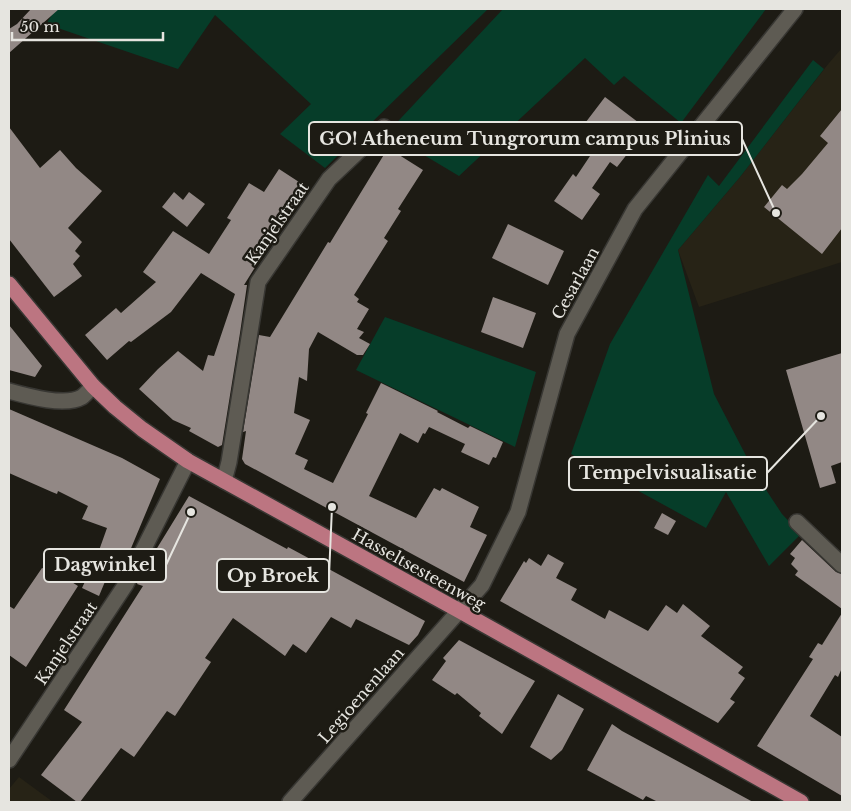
<svg xmlns="http://www.w3.org/2000/svg" width="851" height="811" font-family="'Libre Baskerville',serif">
<rect width="100%" height="100%" fill="#1d1b14"/>
<!-- built -->
<path fill="#272316" d="M842,48v214l-143,45 -21,-57 62,-73 89,-114z
M19,777l34,25h-44v-13z"/>
<!-- green -->
<path fill="#063d29" d="M56,9h432l-163,159 -45,-34 31,-30 -96,-89 -37,54 -132,-45z
M503,9h263l-85,114 -57,-47 -10,9 -29,-27 -126,118 -72,-43z
M813,60l11,9 -84,108 -62,73 36,144 41,79 27,41 19,20 -32,32 -43,-74 -20,36 -135,-74 39,-110 98,-169 11,11z
M385,317l151,55 -21,75 -159,-77z"/>
<!-- building -->
<path fill="#928885" d="M31,9h28l-50,44v-24l8,-5z
M605,97l42,32 -30,38 -7,-5 -18,26 8,6 -18,26 -28,-19 19,-27 3,3 18,-27 -18,-15z
M842,109v119l-20,26 -58,-47 18,-22 5,4 15,-15 26,-31 -8,-7z
M9,127l31,41 20,-18 16,18 26,23 -34,37 14,14 -7,9 5,5 -7,8 9,12 -28,21 -45,-58z
M388,148l35,22 -25,39 3,2 -17,27 4,3 -34,54 5,4 -2,3 12,7 -12,20 7,3 -5,6 11,6 -7,11h-6l-39,-23 -9,17 -2,32 -8,-4 -5,36 16,7 -15,34 13,6 -4,9 29,14 35,-69 -2,-1 15,-30 57,28 -1,1 31,16 2,-2 33,16 -7,16 -3,-1 -4,8 -28,-13 4,-8 -36,-17 -4,7 -2,-1 -5,10 -18,-10 -31,63 47,22 18,-30 6,3 2,-3 37,19 -9,20 17,8 -23,47 -219,-118 -3,-5 4,-28 -3,1 16,-97 11,2 58,-95 2,1z
M279,169l20,13 -1,2 6,5 -60,96h3l-7,48 -18,112 -4,2 -29,-16 2,-3 -18,-8 -34,-31 19,-20 20,-18 25,20 5,-16 6,1 21,-62 -34,-21 -30,39 -40,30 -2,-1 -22,19 -22,-25 31,-27 5,5 35,-31 -13,-10 30,-41 36,23 22,-34 -4,-2 22,-35 15,9z
M174,192l9,8 6,-8 16,12 -18,23 -25,-20z
M508,224l56,27 -16,34 -56,-27z
M493,297l43,16 -13,35 -42,-16z
M9,325l33,41 -7,11 -26,-7z
M842,353v109l-11,4 5,17 -16,5 -34,-118z
M9,409l113,49 38,21 -41,98 -10,-5 -10,24 -17,-8 7,-15h2l16,-45 -25,-9 6,-13 -30,-15 -1,3 -5,-2 -43,-19z
M189,496l98,53 1,-2 137,74 -7,14 -9,10 -53,-26 -5,9 -20,-11 -25,36 -13,-9 -8,12 -52,-38 -28,40 6,4 -36,54 -8,-5 -33,46 -13,-9 -41,54h-3l-36,-27 41,-53 -18,-12 79,-124 -6,-2 6,-13z
M662,513l14,8 -8,14 -14,-7z
M802,540l34,32 6,2v35l-47,-34 3,-4 -7,-7 4,-6 -5,-4z
M548,554l16,9 -8,15 21,11 -6,11 34,19 4,-9 39,21 18,-26 11,8 6,-9 27,22 -9,10 42,31 -5,6 7,5 -15,21 5,3 -17,21 -218,-122 24,-40 2,2 3,-5 12,8z
M42,568l14,4 22,14 -52,81 -17,-12v-49l5,3z
M842,613v55l-4,9 -3,-2 -25,41 32,21v59l-85,-50 56,-87 -4,-2 9,-14 4,2z
M459,640l76,41 -33,53 -23,-18 2,-3 -24,-20 -2,2 -23,-15 14,-19 -3,-3z
M558,694l26,15 -22,41 -11,10 -21,-13z
M612,724l10,7 131,71h-95l-12,-6 -3,4 -56,-30z"/>
<g fill="none" stroke-linecap="round" stroke-linejoin="round">
<defs>
<path id="minor" d="M9,391c18,5 56,16 73,6 4,-3 8,-8 11,-11
M224,481l5,-19 29,-180 71,-103 55,-52
M797,522l45,43
M9,760l117,-176 62,-123
M290,802l192,-217 36,-73 49,-178 68,-125 160,-200"/>
<path id="major" d="M9,284l84,102 22,21 27,22 46,32 270,149 343,192"/>
</defs>
<!-- minor casing -->
<use href="#minor" stroke="#383733" stroke-width="18"/>
<!-- major casing -->
<use href="#major" stroke="#383733" stroke-width="18"/>
<!-- minor -->
<use href="#minor" stroke="#5e5b53" stroke-width="15"/>
<!-- major -->
<use href="#major" stroke="#bc7581" stroke-width="15"/>
</g>
<g text-anchor="middle" stroke-width="5" stroke-linejoin="round" paint-order="stroke">
<!-- street labels -->
<g font-size="16" fill="#e6e5e0" stroke="#1d1b14">
<text transform="translate(277 223) rotate(-55)" y="6">Kanjelstraat</text>
<text transform="translate(575 283) rotate(-61)" y="6">Cesarlaan</text>
<text transform="translate(419 569) rotate(29)" y="6">Hasseltsesteenweg</text>
<text transform="translate(66 643) rotate(-56)" y="6">Kanjelstraat</text>
<text transform="translate(361 695) rotate(-49)" y="6">Legioenenlaan</text>
</g>
</g>
<!-- callouts -->
<path fill="none" stroke="#e6e5e0" stroke-width="2" d="M776 213L742 139M821 416L767 473M191 512L166 565M332 507L329 576"/>
<g fill="#e6e5e0" stroke="#1d1b14" stroke-width="2">
<circle cx="776" cy="213" r="5"/>
<circle cx="821" cy="416" r="5"/>
<circle cx="191" cy="512" r="5"/>
<circle cx="332" cy="507" r="5"/>
</g>
<g fill="#1d1b14" stroke="#e6e5e0" stroke-width="2">
<rect x="309" y="122" width="433" height="33" rx="5"/>
<rect x="569" y="457" width="198" height="33" rx="5"/>
<rect x="44" y="549" width="122" height="33" rx="5"/>
<rect x="217" y="559" width="112" height="33" rx="5"/>
</g>
<g font-size="18" text-anchor="middle" font-weight="bold" fill="#e6e5e0">
<text x="525" y="145">GO! Atheneum Tungrorum campus Plinius</text>
<text x="668" y="479">Tempelvisualisatie</text>
<text x="105" y="571">Dagwinkel</text>
<text x="273" y="582">Op Broek</text>
</g>
<!-- border -->
<rect width="851" height="811" fill="none" stroke="#e6e5e0" stroke-width="20"/>
<!-- scale -->
<path d="M12 32v8h151v-8" fill="none" stroke="#e6e5e0" stroke-width="2.5"/>
<text x="20" y="32" font-size="15" fill="#e6e5e0" stroke="#1d1b14" stroke-width="4" paint-order="stroke">50 m</text>
</svg>
